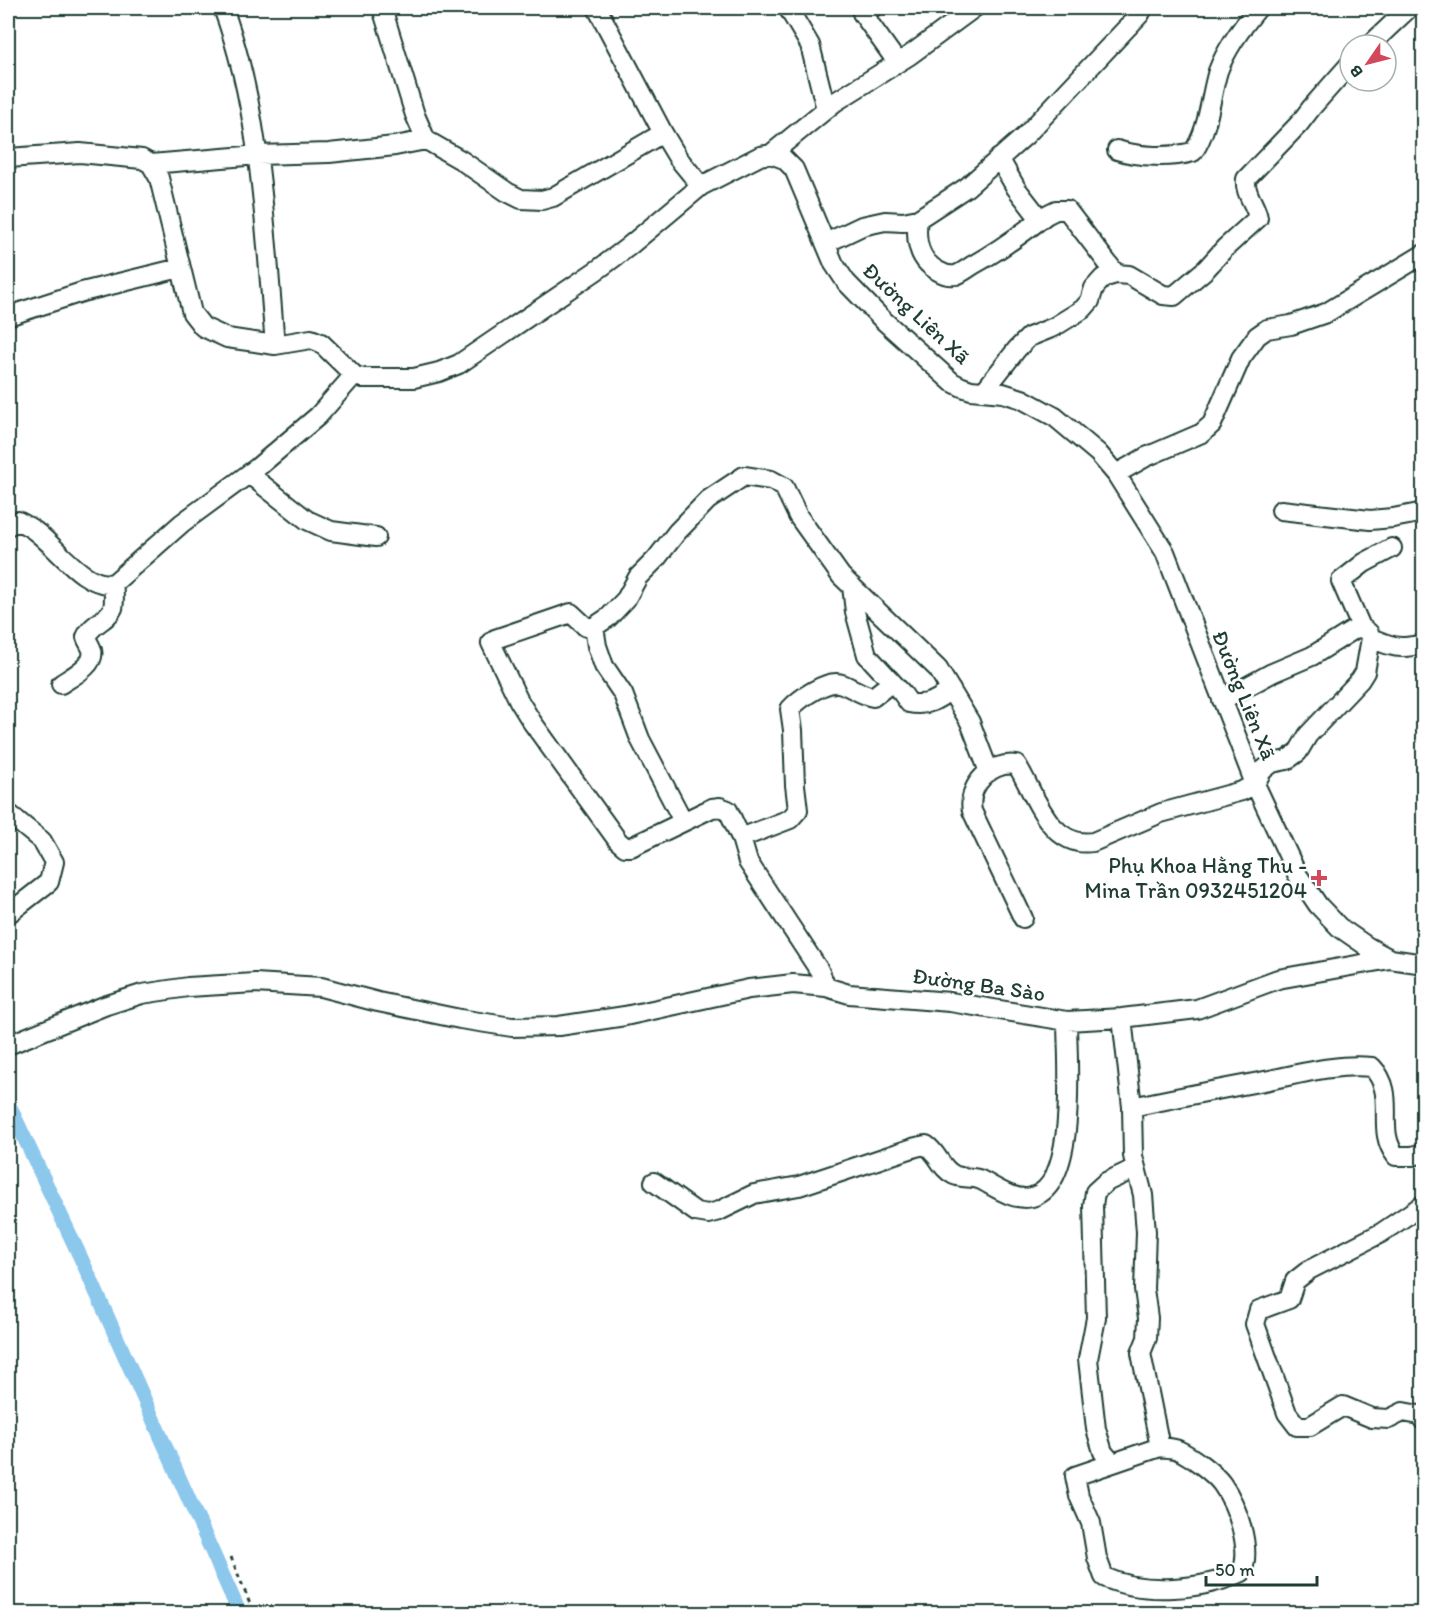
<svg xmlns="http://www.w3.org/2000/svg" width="1431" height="1621" font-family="Itim,sans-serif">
<rect width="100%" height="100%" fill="#fff"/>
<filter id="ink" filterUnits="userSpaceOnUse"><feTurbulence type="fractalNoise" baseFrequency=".0167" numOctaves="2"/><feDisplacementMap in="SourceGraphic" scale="12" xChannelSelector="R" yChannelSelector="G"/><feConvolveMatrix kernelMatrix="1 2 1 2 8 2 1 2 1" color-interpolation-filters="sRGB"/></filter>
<g filter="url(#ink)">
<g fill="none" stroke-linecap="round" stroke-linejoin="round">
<!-- canal -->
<path stroke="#8cc7ec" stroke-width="15" d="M8,1103l78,166 154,345"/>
<defs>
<path id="minor" d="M223,8c39,106 42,224 52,337
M382,8l33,107 11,25 35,20 46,32 14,7 21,1 11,-3 110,-64
M597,8l66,125 15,25 23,28 59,-30 11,-2 13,5 10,10 40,95 12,18 37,38 69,62 10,5 9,3 32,3 19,6 33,18 43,36 18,21 49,78 90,232 42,90 21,31 21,22 29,20 22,12 34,5
M788,8l22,37 16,64
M872,8l-10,5 35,49
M1370,45l39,-37
M1117,150c22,7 53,8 76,2 16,-22 17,-55 25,-81 9,-24 24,-44 40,-63
M771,154l64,-52 75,-47 64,-47
M8,158l72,-5 62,6 9,5 8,14 33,135 11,14 24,11 48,7 36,-6 10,4 33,32 8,3h52l25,-6 20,-8 141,-96 28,-21 73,-61
M999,158l17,30 24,31
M151,164l107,-9 71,-2 66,-7 31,-6
M918,219c-3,21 0,41 20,52 5,3 12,5 18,4 6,-2 12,-7 17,-10 25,-14 50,-32 73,-50l10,-5h11l49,64
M826,243l36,-17 23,-5 18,1 15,-3 49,-32 59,-52 114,-121 3,-6
M8,316l74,-24 98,-24
M984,391l33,-42 12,-12 25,-10 29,-18 7,-8 4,-13 9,-10 13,-4 13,1 34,20 11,1 32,-27 19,-21 33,-30c-2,-14 -14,-24 -12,-39l53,-55 13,-17 38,-43
M249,474l58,46 24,11 45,6
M1116,474l30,-17 56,-24 10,-9 29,-66 16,-22 10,-7 24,-4 35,-12 98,-59
M1281,510l89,10 23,-2 31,-6
M8,526l10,-5c6,3 12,6 17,10 21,15 51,59 79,52l68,-60 76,-56 60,-51 36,-41
M852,586l3,26 12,43 35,38 7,10c18,4 28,-3 42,-13
M594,627l3,19 7,20 19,28 17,45 43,82
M1361,627l-20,-46 23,-18 28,-15
M1371,638c10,4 22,10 33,9 8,0 12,-3 20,-1
M61,684c10,-7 35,-19 31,-34 -1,-4 -5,-9 -6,-13 5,-13 22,-17 27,-29 2,-7 0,-18 1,-25
M8,813l34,28 12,21 -5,20 -41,32
M741,838l49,-19 8,-9 -3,-25 -2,-55 -3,-21c9,-10 38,-31 52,-25 11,4 20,11 31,13l19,-15
M1023,918l-51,-107c-5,-26 19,-50 45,-46 18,29 33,84 76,77l68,-29 81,-22 13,-7 7,-13 10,-8 15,-3 11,-8 10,-17 52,-55 5,-8 6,-34 -2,-5 -8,-6 -6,2 -43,27 -40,17 -50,27
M826,987l-7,-17 -71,-108 -7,-24 -13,-28 -8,-3 -8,1 -81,39h-6l-7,-6 -86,-119 -13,-21 -28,-58 4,-4 76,-26 15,14h8l15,-10 17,-18 12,-22 18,-18 21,-27 31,-32 36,-24 27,4 13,7 14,29 43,60 97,93 32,53 19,50
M1122,1018l10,89 1,49 10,39 3,37 -2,57 4,29 -1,20 -6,15 19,94c6,1 13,1 18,3 13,6 36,23 44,34 15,21 30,64 20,88 -38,18 -99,23 -138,5l-7,-19 -6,-35 -12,-27 -4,-20 85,-29
M8,1045l96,-39 38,-12 46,-7 67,-4 66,4 57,15 82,17 52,8 47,-1 66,-10 124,-27 44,-5 33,3 23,7 101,8 117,19 55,-3 75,-9 81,-30 112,-20
M1132,1107c42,-9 84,-17 127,-25 37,-7 76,-19 113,-15 27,28 2,62 24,89h16l12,-3
M654,1182l42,30 12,2 11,-3 35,-17 45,-8 117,-39 10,-2c12,8 15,24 28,30 8,4 19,1 27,5 14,7 34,22 51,17 47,-12 35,-138 35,-176
M1424,1204l-43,29 -72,37 -14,11 -6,18 -30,11 -4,14 32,89 10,13h13l33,-20 29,12 17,1 14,-7 16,3 5,6
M1112,1463l-9,-11 -7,-23 -8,-70 8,-41 -3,-112 2,-14 11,-10 30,-14"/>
</defs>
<!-- minor casing -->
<use href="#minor" stroke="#1f3d34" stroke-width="22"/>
<!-- path -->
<path stroke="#1f3d34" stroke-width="3" stroke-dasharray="4.5 4.5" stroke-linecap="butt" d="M231,1557l23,57"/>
<!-- minor -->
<use href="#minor" stroke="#fff" stroke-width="18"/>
</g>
</g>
<!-- markers -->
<path fill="#d1495b" stroke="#fff" stroke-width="2" d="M1316 869h6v6h6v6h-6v6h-6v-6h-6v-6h6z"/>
<g text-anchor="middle" stroke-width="5" stroke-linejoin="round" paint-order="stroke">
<!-- street labels -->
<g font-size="22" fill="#1f3d34" stroke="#fff">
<text transform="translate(917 313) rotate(43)" y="8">Đường Liên Xã</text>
<text transform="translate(1245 695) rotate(68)" y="8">Đường Liên Xã</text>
<text transform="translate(979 984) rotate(8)" y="8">Đường Ba Sào</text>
</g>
<!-- poi labels -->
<g font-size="22" fill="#1f3d34" stroke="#fff" text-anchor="end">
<text x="1307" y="873">Phụ Khoa Hằng Thu -<tspan x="1307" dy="25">Mina Trần 0932451204</tspan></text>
</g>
</g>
<!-- margin -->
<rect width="1431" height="1621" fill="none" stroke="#fff" stroke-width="30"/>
<rect x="15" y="15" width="1401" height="1591" fill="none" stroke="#1f3d34" stroke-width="2" filter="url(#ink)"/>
<!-- north arrow -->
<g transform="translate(1368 63) rotate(235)"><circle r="28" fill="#ffffff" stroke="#a5b1ae" stroke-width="1.5"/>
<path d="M0-4.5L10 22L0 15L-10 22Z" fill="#d1495b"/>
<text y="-9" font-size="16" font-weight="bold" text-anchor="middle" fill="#1f3d34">B</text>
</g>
<!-- scale -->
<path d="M1206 1576v9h111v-9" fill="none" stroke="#1f3d34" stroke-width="3"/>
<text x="1215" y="1576" font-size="18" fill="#1f3d34" stroke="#ffffff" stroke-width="4.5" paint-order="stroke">50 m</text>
</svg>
